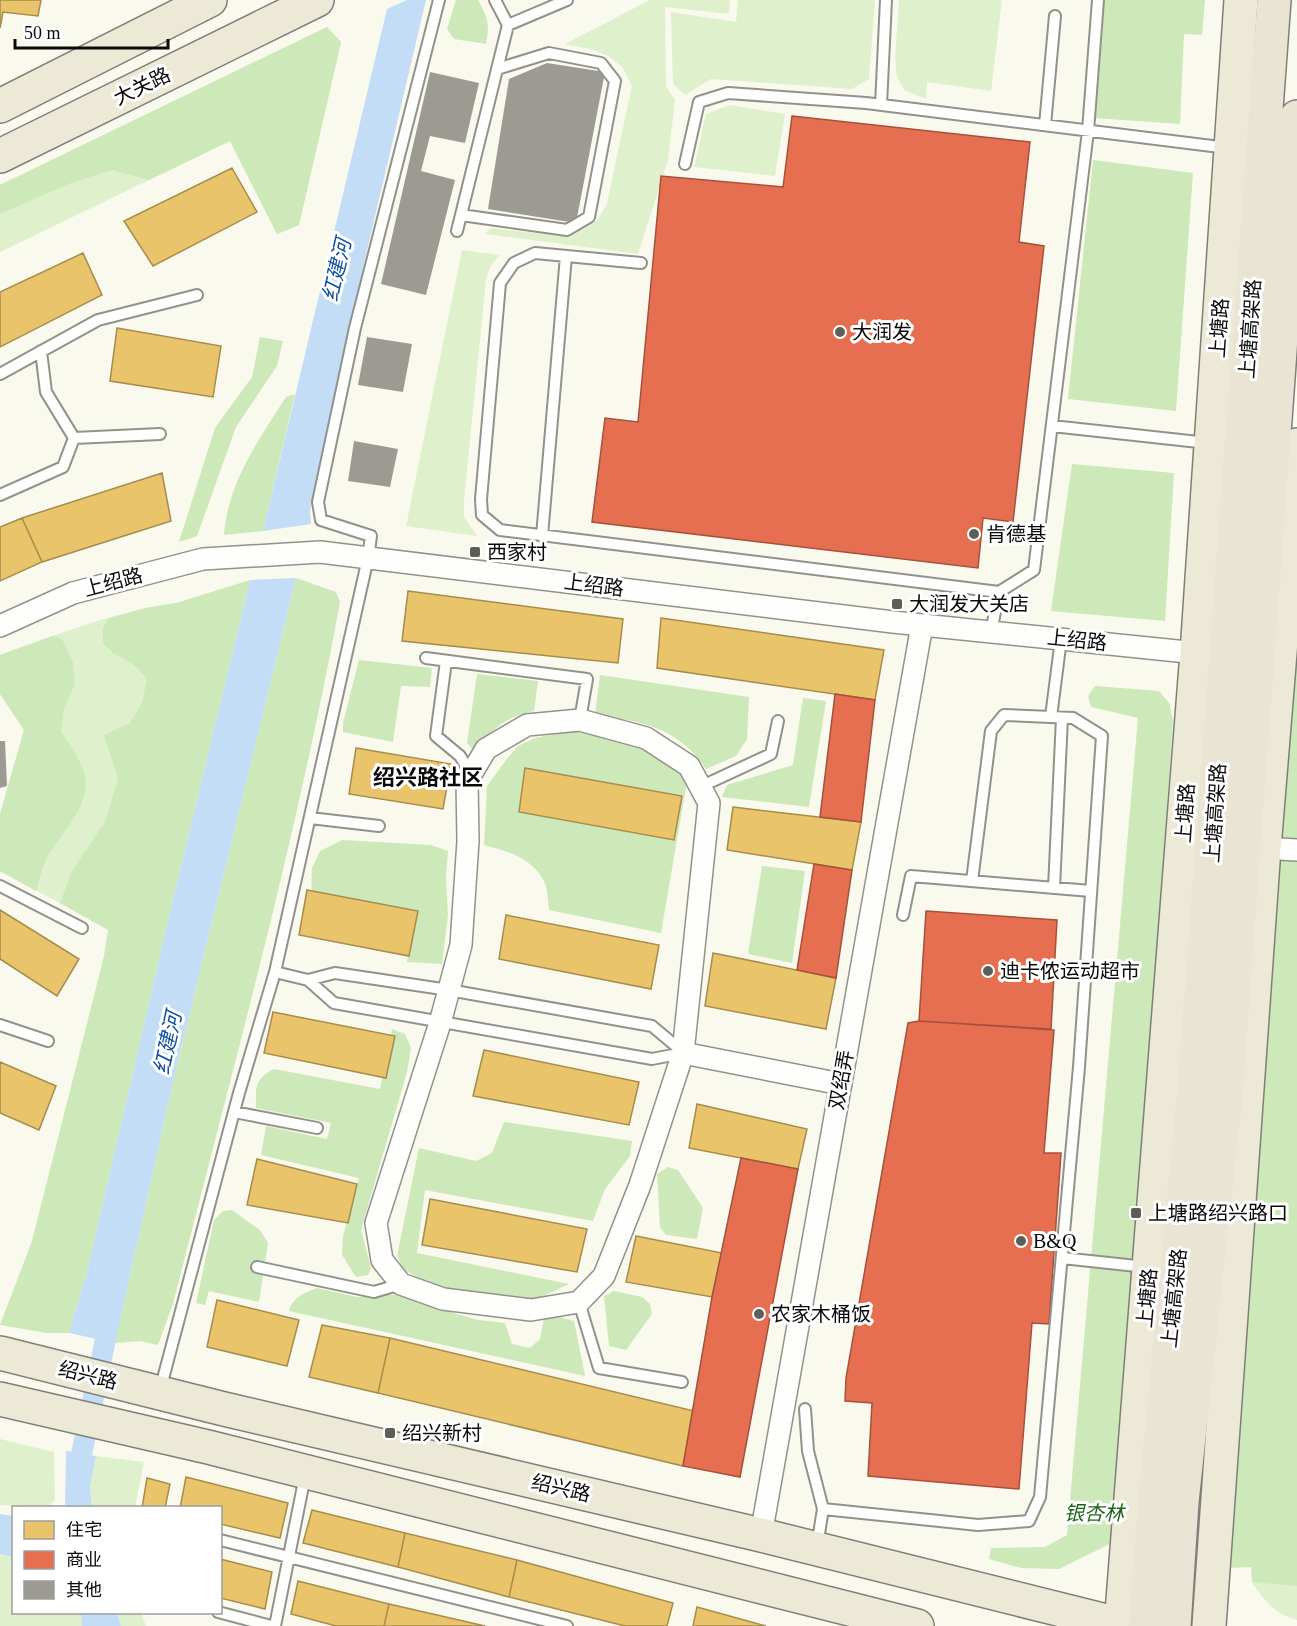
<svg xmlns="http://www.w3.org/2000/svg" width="1297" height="1626" font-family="'Times New Roman','Noto Sans SC',serif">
<rect width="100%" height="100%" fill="#faf9ed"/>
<!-- green -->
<path fill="#def1cc" d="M650,0h80l-1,14 -64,-7 1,79 9,14 -7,60 -30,94 -153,-20 6,-6 79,9 28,-17 9,-17 25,-117 -9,-18 -13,-11 -16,-7 -29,-6z
M738,0h137l-6,79 -17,10 -141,-10 -26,16 -12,-11 -2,-72 65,10z
M899,0h103l-11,91 -64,-9 -1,17 -22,-9 -7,-13 -2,-18z
M327,27l14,15 -42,183 -22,9 -47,-93 -230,111v-67z
M730,105l55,9 -10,62 -81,-9 12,-53z
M462,250l37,5 -9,12 -4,13 -22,221v16l13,19 -71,-10z
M176,603l-68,326 -108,-58v-57l24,-84 -24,-36v-39c57,-21 115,-43 176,-52z
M0,1439l54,13 1,48 -7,7 -48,-2z
M96,1456l48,6 -9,45h-43l-2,-20z
M0,1554l13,3 1,55 67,1 1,13h-82z
M1252,1582l45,2v36c-22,-6 -33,-19 -45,-38z
M117,1613h24l5,13h-25z"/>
<!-- forest -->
<path fill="#cde8b9" d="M456,0h22c10,18 12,24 8,44l-32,-5 -7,-10z
M1103,0h102l-3,35 -18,-1 -4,90 -86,-6z
M327,27l14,15 -42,183 -22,9 -47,-93 -81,39 -37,-10 -41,13 -71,31v-29z
M1093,160l100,13 -17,238 -108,-12z
M260,337l23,4 -6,25 -41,61 -39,109 -18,6 36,-114 37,-51z
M295,394l-32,137 -39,4c4,-53 34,-94 62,-138z
M1072,464l102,9 -9,148 -114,-10z
M296,578l40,14 4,10c-43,236 -108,469 -167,702l-15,41 -18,-4 -25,2 57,-257z
M250,580l-80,332 -82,356 -19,65h-22l-47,-8 32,-84 72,-285 4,-26 -48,-27 12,-32 34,-51 12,-42 -14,-43 26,-12 12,-20 5,-24 -13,-14 -21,-12 -10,-10v-15l6,-10 36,-10 31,-5z
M53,636l9,3 11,23 2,22 -11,25 -3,23c9,13 21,29 24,45 6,32 -30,61 -41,87 -3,8 -5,18 -8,27l-36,-20v-57l24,-84 -24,-36v-39z
M359,660l73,8 -2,19 -29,-1 -8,56 -50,-10v-9z
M1292,667h5v919l-45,-4 -1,-15 -25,1z
M477,674l61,7 -4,30c-33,8 -38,16 -60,40l-7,-8z
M600,675l149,22 -2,42 -11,17 -30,13c-28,-42 -65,-48 -111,-54z
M1095,686l64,5 10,12 4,17 -57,821 -57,28 -38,-1 -32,-9 2,-11 54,-1 22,-12 71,-817 -47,-11 -3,-11z
M803,698l23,3 -17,106 -87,-10 5,-12 66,-20z
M573,731c31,6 83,16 106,39 4,4 5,12 7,17l-25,146 -112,-23c-1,-9 -1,-21 -5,-29 -13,-24 -36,-29 -60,-36l3,-59 19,-26 12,-14 17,-8z
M342,840l89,5 17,6 -2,27 2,37 -6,49 -35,-2 2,-15 -98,-40 1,-39 8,-17z
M762,866l43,5 -13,92 -44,-9z
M392,1029l13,5 6,14 -4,24 -46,158 10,38 -3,7 -12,2 -14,-22 1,-19 16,-58 -98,-23 5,-29 61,13 4,-16 -75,-15c0,-21 -2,-29 18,-39l106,20z
M504,1122l128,19 -2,15 -25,33 -12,32 -168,-31 -8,63 152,31 -32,15 -15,1 -81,-11 -37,-19 -7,-14 22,-108 57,13 16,-8z
M668,1167l10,3 25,38 -6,31 -31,-4 -6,-8 -3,-53z
M232,1210l28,20 8,13 -9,59 -50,-11 -4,14 -9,-2 18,-83 9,-9z
M317,1288l40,9 45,-3 37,15 39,11 27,3 7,21 18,4 10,-9 4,-21 12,-2 18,5 11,55 -296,-65c4,-14 15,-18 28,-23z
M614,1291l28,6 8,7 2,10 -26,36 -17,-4 -5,-50z"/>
<!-- water -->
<path fill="#c2ddf5" d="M407,0h19l-59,250 -57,261 1,13 -48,7 124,-522z
M296,578l-124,508 -57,257 -46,-10 19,-65 82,-356 80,-332z
M66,1451l30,5 -6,31 2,20h-27z
M0,1514l13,2v41l-13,-3z
M81,1613h36l4,13h-39z"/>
<!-- homes -->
<path fill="#e9c46a" stroke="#a68c4d" stroke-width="1.5" d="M0,0h41l-3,16 -35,-4 -3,16z
M232,168l25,44 -104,54 -29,-45z
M83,253l19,42 -102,52v-55z
M117,328l104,18 -8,51 -103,-16z
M162,473l9,48 -129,41 -20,-44z
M22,518l20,44 -42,19v-54z
M408,591l215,28 -5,44 -216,-22z
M661,618l223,32 -9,50 -218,-32z
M356,748l95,16 -8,45 -94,-15z
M525,768l157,28 -8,44 -155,-28z
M733,807l128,15 -9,48 -125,-20z
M307,890l111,21 -9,45 -110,-21z
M0,910l79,49 -22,37 -57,-37z
M506,915l153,30 -8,44 -152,-30z
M713,953l123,25 -10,51 -121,-23z
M273,1012l122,24 -9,42 -122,-25z
M484,1050l155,32 -10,43 -156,-29z
M0,1062l56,24 -17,44 -39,-17z
M697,1104l110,25 -9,40 -109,-21z
M257,1159l100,25 -9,39 -101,-18z
M430,1199l157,30 -10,43 -155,-27z
M636,1236l86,17 -10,44 -86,-15z
M217,1300l82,20 -12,46 -80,-19z
M322,1325l68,13 -12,55 -69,-16z
M390,1338l304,73 -11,55 -305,-73z
M186,1477l102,26 -8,35 -60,-14v-16h-40z
M147,1478l23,6 -5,24h-23z
M312,1510l93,23 -7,34 -95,-24z
M405,1533l112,27 -8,37 -111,-30z
M220,1559l52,13 -7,37 -45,-11z
M517,1560l156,43 -6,23h-42l-116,-29z
M298,1581l91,23 -5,22h-48l-45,-12z
M389,1604l96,22h-101z
M697,1607l69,19h-73z"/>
<!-- shops -->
<path fill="#e76f51" stroke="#a5513c" stroke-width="1.5" d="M792,116l238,26 -11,100 25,4 -31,276 -30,-4 -5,50 -386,-46 13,-104 33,4 23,-246 122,11z
M835,694l40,6 -14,122 -41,-5z
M814,864l38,6 -16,108 -39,-8z
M926,911l131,9 -6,109 -132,-8z
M919,1021l135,9 -10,123h17l-12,171 -17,-1 -13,166 -151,-13 4,-73 -27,-2 1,-23 62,-355z
M741,1158l57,11 -58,308 -57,-11 29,-169z"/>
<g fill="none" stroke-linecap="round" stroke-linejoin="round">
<!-- canal -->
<path stroke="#c2ddf5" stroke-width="21" d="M78,1508l1,-42 32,-153"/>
</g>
<!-- building -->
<path fill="#9c9a93" d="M547,63l58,9 -29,151 -88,-14 21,-130z
M430,72l49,11 -14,60 -35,-7 -9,35 34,9 -29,115 -45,-11z
M367,337l45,7 -9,48 -45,-7z
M354,441l44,8 -8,38 -42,-6z
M0,741h5l2,45 -7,2z"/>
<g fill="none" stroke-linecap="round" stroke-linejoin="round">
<defs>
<path id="service" d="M495,0l13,25
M881,105l5,-105
M1045,125l10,-109
M685,164l14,-62 29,-9 138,10 362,45
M461,215l106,15 22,-13 26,-136 -14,-18 -52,-10 -52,16
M457,231l51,-206 59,-25
M641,263l-106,-10 -21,10 -14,20 -19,216 1,16 18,15 499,62
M0,374l98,-54 99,-25
M1052,426l156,17
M74,438l86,-4
M0,495l63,-28 11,-29 -28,-46 -5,-41
M542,536l24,-280
M991,632l8,-40 35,-22 54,-439 10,-131
M426,658l161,21 -7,41
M446,661l-10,75 24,20 11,18
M700,787l71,-33 7,-33
M310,818l69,8
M972,881l19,-150 13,-16 47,2
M0,886l82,42
M1054,888l8,-170
M903,915l8,-39 180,15
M275,972l33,8 26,23 318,56 31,-6
M308,980l27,-7 114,17 203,36 31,26
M0,1025l48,16
M234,1112l83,16
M1062,1258l84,9
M257,1267l117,25 27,-8
M579,1302l20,66 83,14
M160,1390l79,-297 36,-121 93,-414 3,-22 -50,-16 -3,-18 37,-174 84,-328
M805,1409l3,42 15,58 -6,37
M823,1509l155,16 51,-4 11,-24 39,-430 23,-331 -29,-18 -22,-1 10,-78
M220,1540l347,86
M218,1612l53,14
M275,1626l30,-150"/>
<path id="minor" d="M0,626l73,-33 130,-34 117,-7 573,70 304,31
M580,720l66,18 43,28 20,37 -26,250 -43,132 -36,91 -25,26 -48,8 -88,-11 -42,-15 -19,-24 -6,-37 64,-200 21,-78 7,-104 -1,-60 19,-32 41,-24z
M1264,848l33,2
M683,1053l158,31
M761,1535l161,-910"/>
<path id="primary" d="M0,106l210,-106
M0,156l317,-156
M0,1353l224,56 537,126 365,91
M0,1399l208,48 709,179
M1121,1626l76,-973 44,-653
M1209,1626l55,-778 33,-403"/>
<path id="trunk" d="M1145,1626l10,-127 39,-409 80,-1090
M1174,1626l8,-124 44,-409 71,-976"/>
</defs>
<!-- service casing -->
<use href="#service" stroke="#92928c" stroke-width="14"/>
<!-- minor casing -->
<use href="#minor" stroke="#92928c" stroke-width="24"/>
<!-- primary casing -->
<use href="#primary" stroke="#7f7f7a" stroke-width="36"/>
<!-- trunk casing -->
<use href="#trunk" stroke="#7f7f7a" stroke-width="36"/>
<!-- service -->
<use href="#service" stroke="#fefefc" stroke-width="10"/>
<!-- minor -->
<use href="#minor" stroke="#fefefc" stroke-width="21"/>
<!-- primary -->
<use href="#primary" stroke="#ece9d6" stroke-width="33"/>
<!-- trunk -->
<use href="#trunk" stroke="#eae4d4" stroke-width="33"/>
</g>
<!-- markers -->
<g fill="#5e5e59" stroke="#fff" stroke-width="2">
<circle cx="840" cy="332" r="6"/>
<circle cx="974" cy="534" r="6"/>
<rect x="469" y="546" width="12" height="12" rx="3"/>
<rect x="891" y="598" width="12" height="12" rx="3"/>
<circle cx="988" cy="971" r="6"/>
<rect x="1130" y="1207" width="12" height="12" rx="3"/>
<circle cx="1021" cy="1241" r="6"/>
<circle cx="759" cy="1314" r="6"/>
<rect x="384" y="1427" width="12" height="12" rx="3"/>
</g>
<g text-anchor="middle" stroke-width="6" stroke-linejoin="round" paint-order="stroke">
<!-- street labels -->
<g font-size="20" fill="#0a0a0a" stroke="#fff">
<text transform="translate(142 86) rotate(-26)" y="7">大关路</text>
<text transform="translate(1219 328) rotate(-86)" y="7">上塘路</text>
<text transform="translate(1250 329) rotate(-86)" y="7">上塘高架路</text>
<text transform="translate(113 582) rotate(-15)" y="7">上绍路</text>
<text transform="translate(594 585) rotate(7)" y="7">上绍路</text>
<text transform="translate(1077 640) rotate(6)" y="7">上绍路</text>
<text transform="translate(1185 813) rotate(-86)" y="7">上塘路</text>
<text transform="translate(1215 813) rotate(-86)" y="7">上塘高架路</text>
<text transform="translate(841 1080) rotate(-80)" y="7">双绍弄</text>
<text transform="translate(1147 1298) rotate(-85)" y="7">上塘路</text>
<text transform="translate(1174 1298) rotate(-84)" y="7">上塘高架路</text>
<text transform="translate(88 1375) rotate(14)" y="7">绍兴路</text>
<text transform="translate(561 1488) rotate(13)" y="7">绍兴路</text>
</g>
<!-- poi labels -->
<g font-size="20" fill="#0a0a0a" stroke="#fff" text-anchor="start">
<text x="852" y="339">大润发</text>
<text x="986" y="541">肯德基</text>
<text x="487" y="559">西家村</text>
<text x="909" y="611">大润发大关店</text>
<text x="1000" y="978">迪卡侬运动超市</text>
<text x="1148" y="1220">上塘路绍兴路口</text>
<text x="1033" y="1248">B&amp;Q</text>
<text x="771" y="1321">农家木桶饭</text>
<text x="402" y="1440">绍兴新村</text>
</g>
<!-- park labels -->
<g font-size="20" font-style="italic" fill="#1f6319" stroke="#fff">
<text x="1094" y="1520">银杏林</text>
</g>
<!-- water labels -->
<g font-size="21" font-style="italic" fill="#104ea0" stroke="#fff">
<text transform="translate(337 270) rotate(-77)" y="7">红建河</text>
<text transform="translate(168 1043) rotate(-78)" y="7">红建河</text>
</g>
<!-- quarter labels -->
<g font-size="22" font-weight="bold" fill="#0a0a0a" stroke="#fff">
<text x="428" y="785">绍兴路社区</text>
</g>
</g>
<!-- legend -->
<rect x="12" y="1506" width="210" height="108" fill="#ffffff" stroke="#9d9d9d" stroke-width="1.5"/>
<rect x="24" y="1521" width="30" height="18" fill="#e9c46a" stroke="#9d9d9d" stroke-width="1.5"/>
<text x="66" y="1536" font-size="18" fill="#0a0a0a">住宅</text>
<rect x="24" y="1551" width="30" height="18" fill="#e76f51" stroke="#9d9d9d" stroke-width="1.5"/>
<text x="66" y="1566" font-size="18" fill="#0a0a0a">商业</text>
<rect x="24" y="1581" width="30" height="18" fill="#9c9a93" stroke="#9d9d9d" stroke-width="1.5"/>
<text x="66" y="1596" font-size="18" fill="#0a0a0a">其他</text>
<!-- scale -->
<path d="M15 39v9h153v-9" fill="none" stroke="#0a0a0a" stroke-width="3"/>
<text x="24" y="39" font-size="18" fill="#0a0a0a" stroke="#ffffff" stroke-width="4.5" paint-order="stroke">50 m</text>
</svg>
